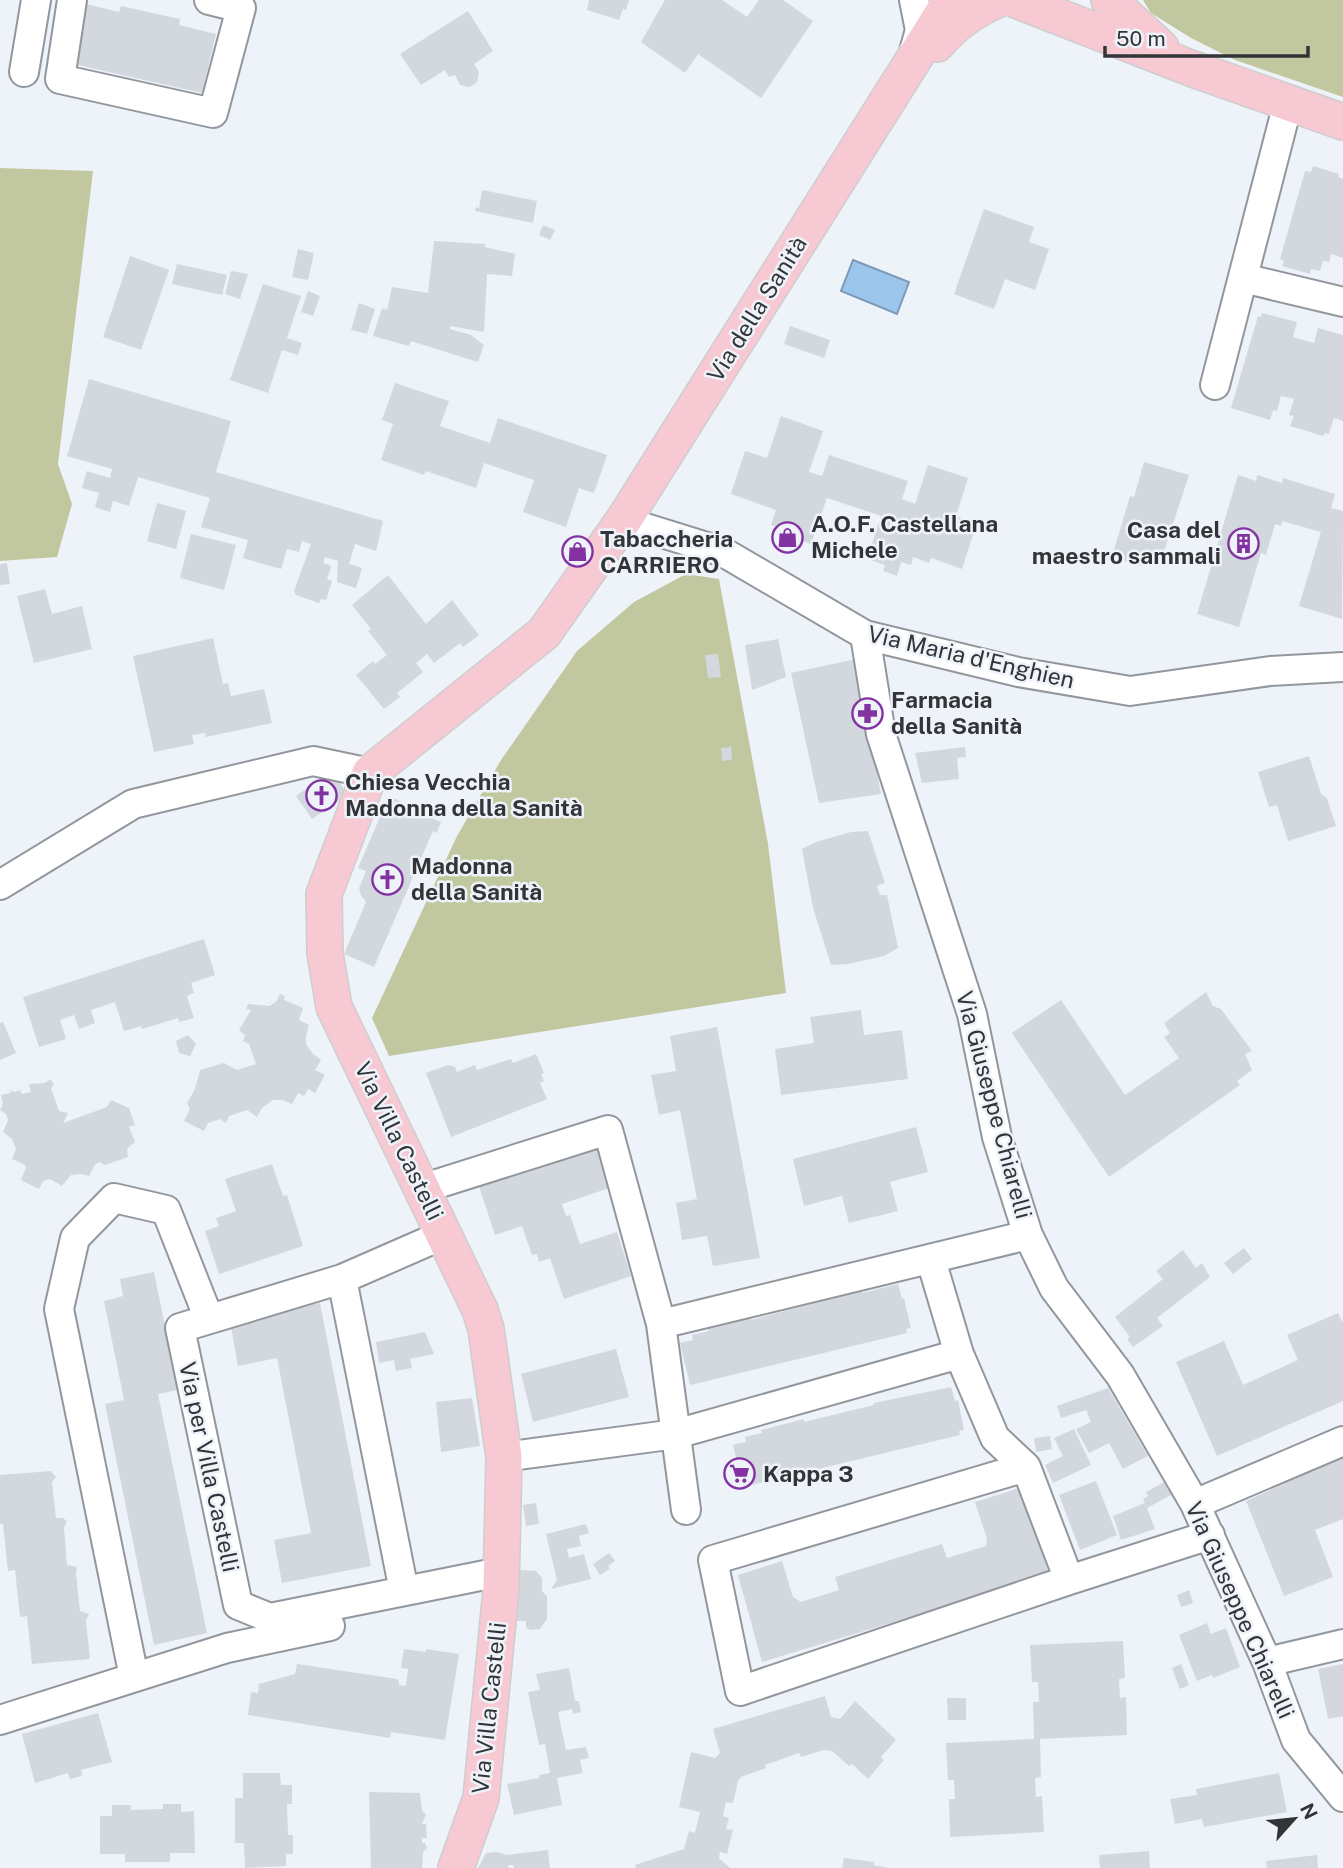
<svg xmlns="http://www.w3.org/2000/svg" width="1343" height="1868" font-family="'Public Sans',sans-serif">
<rect width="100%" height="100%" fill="#eef3fa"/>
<!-- green -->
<path fill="#c1c89f" d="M1143,0h200v97l-108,-37 -44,-22 -40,-25z
M0,168l93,3 -35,293 14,40 -15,53 -57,4z
M686,574l33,5 49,265 18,149 -397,63 -17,-38 85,-182 44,-76 76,-109 57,-49z"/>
<!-- water -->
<path fill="#9cc5ec" stroke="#7c9ab6" stroke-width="2" d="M853,260l56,22 -12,32 -56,-23z"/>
<!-- building -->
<path fill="#d3d8df" d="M589,0h40l-3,10 -3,-1 -4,11 -32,-10z
M665,0h57l25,17 12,-17h24l30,21 -52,77 -63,-44 -13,19 -44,-31z
M86,4l33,8 2,-6 59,13 -1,6 37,9 -14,59 -129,-29z
M468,11l25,40 -19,13 5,8 -2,10 -7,5 -10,-2 -5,-10 -6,2 -4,-7 -24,15 -21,-31z
M1313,166l26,8 -1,3 5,2v79l-12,-4 -2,8 -6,-1 -3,10 -9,-2 -1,5 -28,-8 2,-5 -4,-2 25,-88 6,1z
M482,190l55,11 -4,22 -58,-12 1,-4 3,1z
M984,209l50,18 -5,15 20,7 -14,41 -30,-11 -11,30 -40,-15z
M543,225l12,5 -5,10 -11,-5z
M434,241l51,3v3l30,7 -3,22 -25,-2 -3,58 -34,-6v3l21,6 13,10 -6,17 -67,-21 -2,5 -36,-10 9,-28 5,2 5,-23 36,6z
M298,249l16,4 -6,27 -16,-3z
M130,256l39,14 -28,80 -38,-13z
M177,264l50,11 -5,20 -50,-11z
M231,271l17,3 -8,25 -15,-5z
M263,284l38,12 -14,42 15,5 -4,12 -16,-5 -14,43 -38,-13z
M308,291l12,5 -7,20 -12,-4z
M359,303l16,6 -8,25 -16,-4z
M1262,313l35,9 -4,15 21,6 4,-15 25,7v86l-9,-3 -5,16 -4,-1 -2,3 -33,-10 4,-10 -5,-1 5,-16 -13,-3 -4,15 -4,-1 -3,10 -39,-12 27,-92 3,1z
M790,326l40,14 -6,18 -40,-14z
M89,379l142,42 -15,51 167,49 -7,30 -21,-7 -6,20 13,4 -6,20 -19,-6 1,-21 -13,-4 -2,6 7,2 1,2 -4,12 5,2 -6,19 -5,-1 -2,4 -23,-8 -2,-4 17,-47 -9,-3 -3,11 -12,-3 -6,20 -38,-11 5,-18 -47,-13 9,-29 -72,-21 -9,29 -16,-5 -3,11 -15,-5 4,-14 -17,-5 5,-17 23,7 2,-9 -45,-13z
M395,383l54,18 -9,25 50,17 8,-25 109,37 -13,38 -15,-5 -13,39 -43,-15 11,-32 -50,-17 -8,25 -50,-17 -2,4 -43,-15 12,-36 -11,-4z
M781,416l42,15 -14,41 13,4 7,-21 79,26 -6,18 13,5 13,-39 40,13 -12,38 21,7 -15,46 -31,-11 -2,5 -16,-6 -2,8 -10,-3 -4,14 -14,-5 2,-6 -18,-6 14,-43 -54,-18 -16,46 -15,-5 1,-5 -26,-9 5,-15 -45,-16 14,-43 22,7z
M1144,462l45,13 -30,92 -17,-5 -1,4 -29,-9 18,-61 4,1z
M1238,475l18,6 1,-6 25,8 1,-5 52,16 -4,14 12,3 -1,108 -43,-13 22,-74 -39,-11 -1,5 -6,-2 -9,31 -5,-2 -22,74 -42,-13z
M157,503l29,8 -10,38 -29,-8z
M191,534l45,11 -12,45 -44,-12z
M7,563l3,21 -10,1v-21z
M388,575l38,49 26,-24 27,35 -16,12 -3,-4 -26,20 -7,-9 -11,9 7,9 -26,21 3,4 -16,12 -28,-34 17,-14 2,3 12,-9 -19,-24 3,-2 -19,-24z
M45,589l7,25 30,-8 10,43 -58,14 -17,-67z
M213,638l10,46 5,-1 3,13 33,-7 8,34 -66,14 -1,-4 -13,2 2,9 -40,8 -21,-96z
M778,639l8,38 -34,13 -7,-45z
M718,654l3,23 -13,1 -3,-23z
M856,659l25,135 -62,9 -28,-130z
M731,747l1,13 -10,1 -1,-13z
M965,747l1,10 -9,1 2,21 -37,4 -7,-30z
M1309,756l12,38 6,4 9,28 -48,15 -11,-36 -8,2 -11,-35z
M332,771l16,24 -36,24 -16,-23z
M389,796l42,19 -1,2 11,5 -4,11 -4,-2 -59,136 -30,-13 22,-52 -5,-7 -2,-7 7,-17 -8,-3z
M868,831l17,52 -8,3 3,9h7l11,53 -14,8 -36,8 -17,1 -18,-57 -11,-59 14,-7 35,-10z
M204,939l11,36 -24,8 3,10 -7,3 7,22 -15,4 -1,-4 -36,11 -1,-3 -17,5 -9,-29 -24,8 4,13 -16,6 -5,-14 -14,5 6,19 -27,8 -16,-50z
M1206,992l7,14 8,3 31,42 -7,3 7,16 -15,11 3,4 -131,92 -97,-144 49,-33 64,95 54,-37 -15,-21 6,-4 -6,-10z
M280,994l5,2 -1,4 19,8 -4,12 10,5 -3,11v8l6,9 9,7 -6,10 10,5 -10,18 -7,-4 -4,7 -6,-3 -6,11 -9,-4h-10l-11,8 -5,9 -10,-7 -18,6 -3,7 -6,-4 -12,4 -4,8 -20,-10 6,-12 -3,-6 8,-14 5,-19 24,-7 13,7 19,-6 -7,-20 -6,-3 2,-6 -6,-5 12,-20 -5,-1 2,-5 21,2 7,-4z
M861,1010l3,25 38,-5 6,49 -127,16 -6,-46 39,-6 -4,-26z
M3,1022l13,31 -16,7v-37z
M717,1027l43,231 -47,8 -6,-30 -25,4 -6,-37 21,-4 -17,-89 -21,5 -8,-40 25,-4 -6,-35z
M188,1035l8,9 -6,12 -11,-3 -3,-12z
M536,1054l8,19 -3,1 3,7 -4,2 7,16 -96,38 -25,-64 22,-8 7,2 2,5 18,-7 2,5 34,-11 2,4z
M51,1079l3,6 -3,3 8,23 9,2 -5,10 44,-16 4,-7 18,8 6,17 -6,2 6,15 -8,7 1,8 -23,8 -5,-3 -5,2 -6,12 -7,-2 -11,1 -9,11 -12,-7 -7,2 -4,8 -18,-9 5,-12 -1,-3 -13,-6 4,-10 -4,-10 -9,-7 5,-12 -2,-6 -6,-4 3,-7 -2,-8 10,-2 -1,-3 5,2 5,-2 2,4 9,-2 -2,-8 16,-1z
M916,1127l12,45 -38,10 8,29 -49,12 -7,-27 -38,10 -11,-47z
M601,1145l14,41 -53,18 4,12 4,-1 10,29 37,-12 14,44 -67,23 -14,-41 -11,4 -2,-8 -5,1 -10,-29 -27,9 -16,-49z
M272,1164l11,32 4,-1 16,51 -84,28 -14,-43 14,-5 -3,-8 20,-7 -11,-32z
M1244,1248l8,11 -19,15 -9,-11z
M1183,1250l13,18 6,-5 8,14 -53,41 6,8 -30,21 -6,-8 3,-2 -15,-20 48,-38 -7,-8z
M154,1272l24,118 -20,4 49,239 -53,12 -49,-241 19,-4 -20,-99 19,-5 -3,-17z
M898,1284l4,15 2,-1 7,30 -5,1 1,4 -217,52 -10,-42 13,-3 -1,-5 17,-4 -2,-3 44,-11v3l111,-30v3z
M320,1303l51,263 -89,17 -8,-43 37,-7 -34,-175 -39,8 -8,-45z
M1338,1313l5,10v78l-126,55 -41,-94 48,-21 19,44 55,-25 -11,-25z
M425,1332l9,22 -24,5 2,9 -16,3 -2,-11 -15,3 -3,-21z
M616,1349l13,48 -96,25 -12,-48z
M951,1387l4,14 3,-1 6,30 -5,1 1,4 -217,52 -10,-42 13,-3 -1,-5 17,-4 -1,-3 43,-11v3l70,-17v-2z
M1108,1388l40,68 -25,13 -14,-26 -20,10 -13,-24 15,-7 -5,-12 -25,8 -4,-12z
M472,1398l8,48 -39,6 -5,-50z
M1074,1429l17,36 -38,18 -8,-18 18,-9 -9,-18z
M1050,1436l2,13 -16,3 -2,-14z
M1343,1457v62l-28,11 18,47 -49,19 -38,-95z
M51,1471l5,6 -4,5 4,36h7l4,3 -3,7 3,37 10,2 -1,7 4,37 9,3 -3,7 4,38 -58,5 -5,-48 -7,1 -5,-47 -7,1 -5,-47h-3v-49z
M1096,1481l21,54 -37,15 -21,-55z
M1164,1482l7,13 -24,13 8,21 -34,11 -8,-24 32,-13 -2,-4 5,-3 -2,-4z
M1023,1487l26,88 -287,87 -24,-87 44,-14 11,36 8,5 38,-12 -4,-13 107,-33 5,14 39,-12 1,-7 -12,-37z
M536,1503l3,21 -13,2 -3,-21z
M586,1524l3,9 -10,3 2,10 -14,3 2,9 15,-4 7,25 -40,10 6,-9 -11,-46z
M609,1553l6,8 -7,5 2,3 -10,6 -7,-11z
M523,1570l13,1 6,7v13l5,5v23l-7,10 -10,1 -4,-2v-7h-12l5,-50z
M1189,1590l4,13 -12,4 -4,-12z
M1207,1623l4,11 15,-6 14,39 -27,11 -1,-3 -15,6 -18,-46z
M1123,1641l2,37 -6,1 1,19 6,-1 1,38 -87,4 1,38 -6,1 1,19 6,-1 2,36 -94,5 -1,-38h6l-1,-19h-6l-2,-37 88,-4 -1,-37h6l-1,-20h-6l-2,-37z
M404,1649l22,3v-3l33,5 -14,86 -54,-8 -1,6 -142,-23 3,-23 7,1 1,-9 36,-10 2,-10 100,15 2,2v4l7,1 2,-17 -7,-1z
M1181,1664l8,21 -9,4 -8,-21z
M1343,1664v52l-15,3 -10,-50z
M569,1668l6,33h4l2,11 -8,2 -1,-5 -14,3 8,38 20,-3 3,11 -9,2 3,13 -26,5 5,27 -48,10 -7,-31 32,-6v-3l11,-2 -5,-29 -6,1 -11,-53 12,-2 -4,-16z
M825,1696l6,21 9,2 15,-18 41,39 -15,17 3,3 -16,19 -16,-15 -3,2 -17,-15 -8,-1 -23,7 -2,-4 -34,12 1,3 -25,9 -3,4 -5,22 -7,-1 -3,14 6,2 -3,11 7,1 -6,24 -7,-2 -1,6 11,10h-94l-1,-3 49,-16 5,-18 6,2 5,-21 -21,-5 12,-55 24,6 5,-5 -7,-24z
M947,1698h19v22h-18z
M98,1713l14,49 -31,8 1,6 -12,3 -2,-6 -33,10 -13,-49z
M243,1773h37l1,12h11v19h-5l1,31h5v19h-7v12l-41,2 -1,-25h-9v-45h8z
M1279,1773l8,39 -83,15 -2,-8 -27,5 -5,-25 27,-4 -1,-6z
M369,1792l51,1 2,18 4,3 -4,10h4l1,14h-5v5h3l2,5 -4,4 -1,16h-51z
M163,1804h18v8l13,-1 1,42h-25v9h-45v-8h-25v-38h12v-11h19v5l32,-1z
M548,1850l2,18h-36l-1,-3h-4l-1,3h-30l8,-15 11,-1 9,3z
M1149,1851l1,17h-50l-1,-13z
M1317,1855l1,13h-51l-1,-7z
M844,1858l30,4v3l14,3h-46z"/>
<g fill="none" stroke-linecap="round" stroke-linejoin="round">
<defs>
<path id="minor" d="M72,0l-12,79 153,34 28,-105 -32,-8
M913,55l7,-25 -6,-30
M24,72l12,-72
M1243,278l100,24
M1215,385l73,-282
M623,521l100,31 142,83 153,37 112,19 140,-20 73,-4
M865,635l16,99 91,280 25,123 31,98 26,53 66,87 75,129 72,158 29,78 47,57
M0,885l133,-81 180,-43 57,12
M421,1189l187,-59 53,194 25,186
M445,1234l-103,45 -162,49 58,277 32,13 230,-46
M931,1260l28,94 36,84 31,29 43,113
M342,1279l62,312
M661,1324l367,-89
M504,1457l172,-23 283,-80
M1026,1467l-313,93 27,131 329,-111 141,-45
M1195,1504l148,-63
M1267,1662l76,-18
M134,1677l-75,-368 16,-71 39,-40 52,12 43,109
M0,1720l227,-72 103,-22"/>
<path id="major" d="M1016,0l177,69 150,53
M1109,0l52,48
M937,44c17,-20 36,-34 60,-44
M456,1868l25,-70 20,-208 3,-133 -18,-128 -6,-19 -146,-303 -9,-54 -1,-59 46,-121 174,-140 79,-112 328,-521"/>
</defs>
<!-- minor casing -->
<use href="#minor" stroke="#92979e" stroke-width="32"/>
<!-- major casing -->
<use href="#major" stroke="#cececf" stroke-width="38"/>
<!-- minor -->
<use href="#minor" stroke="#fff" stroke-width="28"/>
<!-- major -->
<use href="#major" stroke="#f7c9d2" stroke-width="35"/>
</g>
<!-- icons -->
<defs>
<symbol id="shop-ring" viewBox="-11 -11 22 22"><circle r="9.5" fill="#eef3fa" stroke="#8332a1" stroke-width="1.5"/><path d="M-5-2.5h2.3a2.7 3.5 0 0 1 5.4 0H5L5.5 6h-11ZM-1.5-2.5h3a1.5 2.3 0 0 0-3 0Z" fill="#8332a1"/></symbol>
<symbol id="building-ring" viewBox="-11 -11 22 22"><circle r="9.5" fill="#eef3fa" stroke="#8332a1" stroke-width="1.5"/><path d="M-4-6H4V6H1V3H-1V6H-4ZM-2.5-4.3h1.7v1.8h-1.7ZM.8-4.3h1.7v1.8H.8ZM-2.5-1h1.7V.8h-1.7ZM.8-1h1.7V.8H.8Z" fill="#8332a1"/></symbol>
<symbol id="pharmacy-ring" viewBox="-11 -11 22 22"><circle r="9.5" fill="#eef3fa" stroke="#8332a1" stroke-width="1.5"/><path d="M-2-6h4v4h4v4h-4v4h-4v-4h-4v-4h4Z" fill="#8332a1"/></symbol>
<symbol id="church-ring" viewBox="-11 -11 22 22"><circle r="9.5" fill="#eef3fa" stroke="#8332a1" stroke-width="1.5"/><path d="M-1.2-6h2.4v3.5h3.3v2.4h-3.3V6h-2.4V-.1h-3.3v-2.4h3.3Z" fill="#8332a1"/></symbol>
<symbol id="supermarket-ring" viewBox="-11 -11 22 22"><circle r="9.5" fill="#eef3fa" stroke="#8332a1" stroke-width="1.5"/><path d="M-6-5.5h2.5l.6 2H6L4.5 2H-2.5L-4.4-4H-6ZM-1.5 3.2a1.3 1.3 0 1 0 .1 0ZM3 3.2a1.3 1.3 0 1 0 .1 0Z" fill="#8332a1"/></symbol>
</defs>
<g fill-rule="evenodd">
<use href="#shop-ring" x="770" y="520" width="35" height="35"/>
<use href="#building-ring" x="1226" y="526" width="35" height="35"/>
<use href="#shop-ring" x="560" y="534" width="35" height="35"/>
<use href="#pharmacy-ring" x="850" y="696" width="35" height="35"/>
<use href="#church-ring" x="304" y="778" width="35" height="35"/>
<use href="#church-ring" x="370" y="862" width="35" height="35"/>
<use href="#supermarket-ring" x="722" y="1456" width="35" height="35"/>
</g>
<g text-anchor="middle" stroke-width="5" stroke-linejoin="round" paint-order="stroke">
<!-- street labels -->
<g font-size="23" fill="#323437" stroke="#eef3fa">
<text transform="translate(757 309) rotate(-58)" y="8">Via della Sanità</text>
<text transform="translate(971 657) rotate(13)" y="8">Via Maria d'Enghien</text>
<text transform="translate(994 1105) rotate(75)" y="8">Via Giuseppe Chiarelli</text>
<text transform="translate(399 1141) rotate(64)" y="8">Via Villa Castelli</text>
<text transform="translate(209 1467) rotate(78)" y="8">Via per Villa Castelli</text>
<text transform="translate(1240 1610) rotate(66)" y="8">Via Giuseppe Chiarelli</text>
<text transform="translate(489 1708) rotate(-84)" y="8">Via Villa Castelli</text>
</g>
<!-- poi labels -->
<g font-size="23" font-weight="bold" fill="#323437" stroke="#eef3fa" text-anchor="start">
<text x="811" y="532">A.O.F. Castellana<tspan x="811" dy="26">Michele</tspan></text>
<text x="1221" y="538" text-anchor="end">Casa del<tspan x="1221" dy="26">maestro sammali</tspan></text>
<text x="600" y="547">Tabaccheria<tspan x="600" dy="26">CARRIERO</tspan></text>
<text x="891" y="708">Farmacia<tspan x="891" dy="26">della Sanità</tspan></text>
<text x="345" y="790">Chiesa Vecchia<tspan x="345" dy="26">Madonna della Sanità</tspan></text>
<text x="411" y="874">Madonna<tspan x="411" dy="26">della Sanità</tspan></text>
<text x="763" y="1482">Kappa 3</text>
</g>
</g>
<!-- north arrow -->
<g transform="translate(1294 1819) rotate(63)" stroke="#eef3fa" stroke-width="5" paint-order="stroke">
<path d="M0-5L12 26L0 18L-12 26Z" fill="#323437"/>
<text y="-10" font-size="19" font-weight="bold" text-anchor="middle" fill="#323437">N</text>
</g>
<!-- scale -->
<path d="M1105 46v10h203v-10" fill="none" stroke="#323437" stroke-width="3.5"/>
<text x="1116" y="46" font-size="21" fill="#323437" stroke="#eef3fa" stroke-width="5" paint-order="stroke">50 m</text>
</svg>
